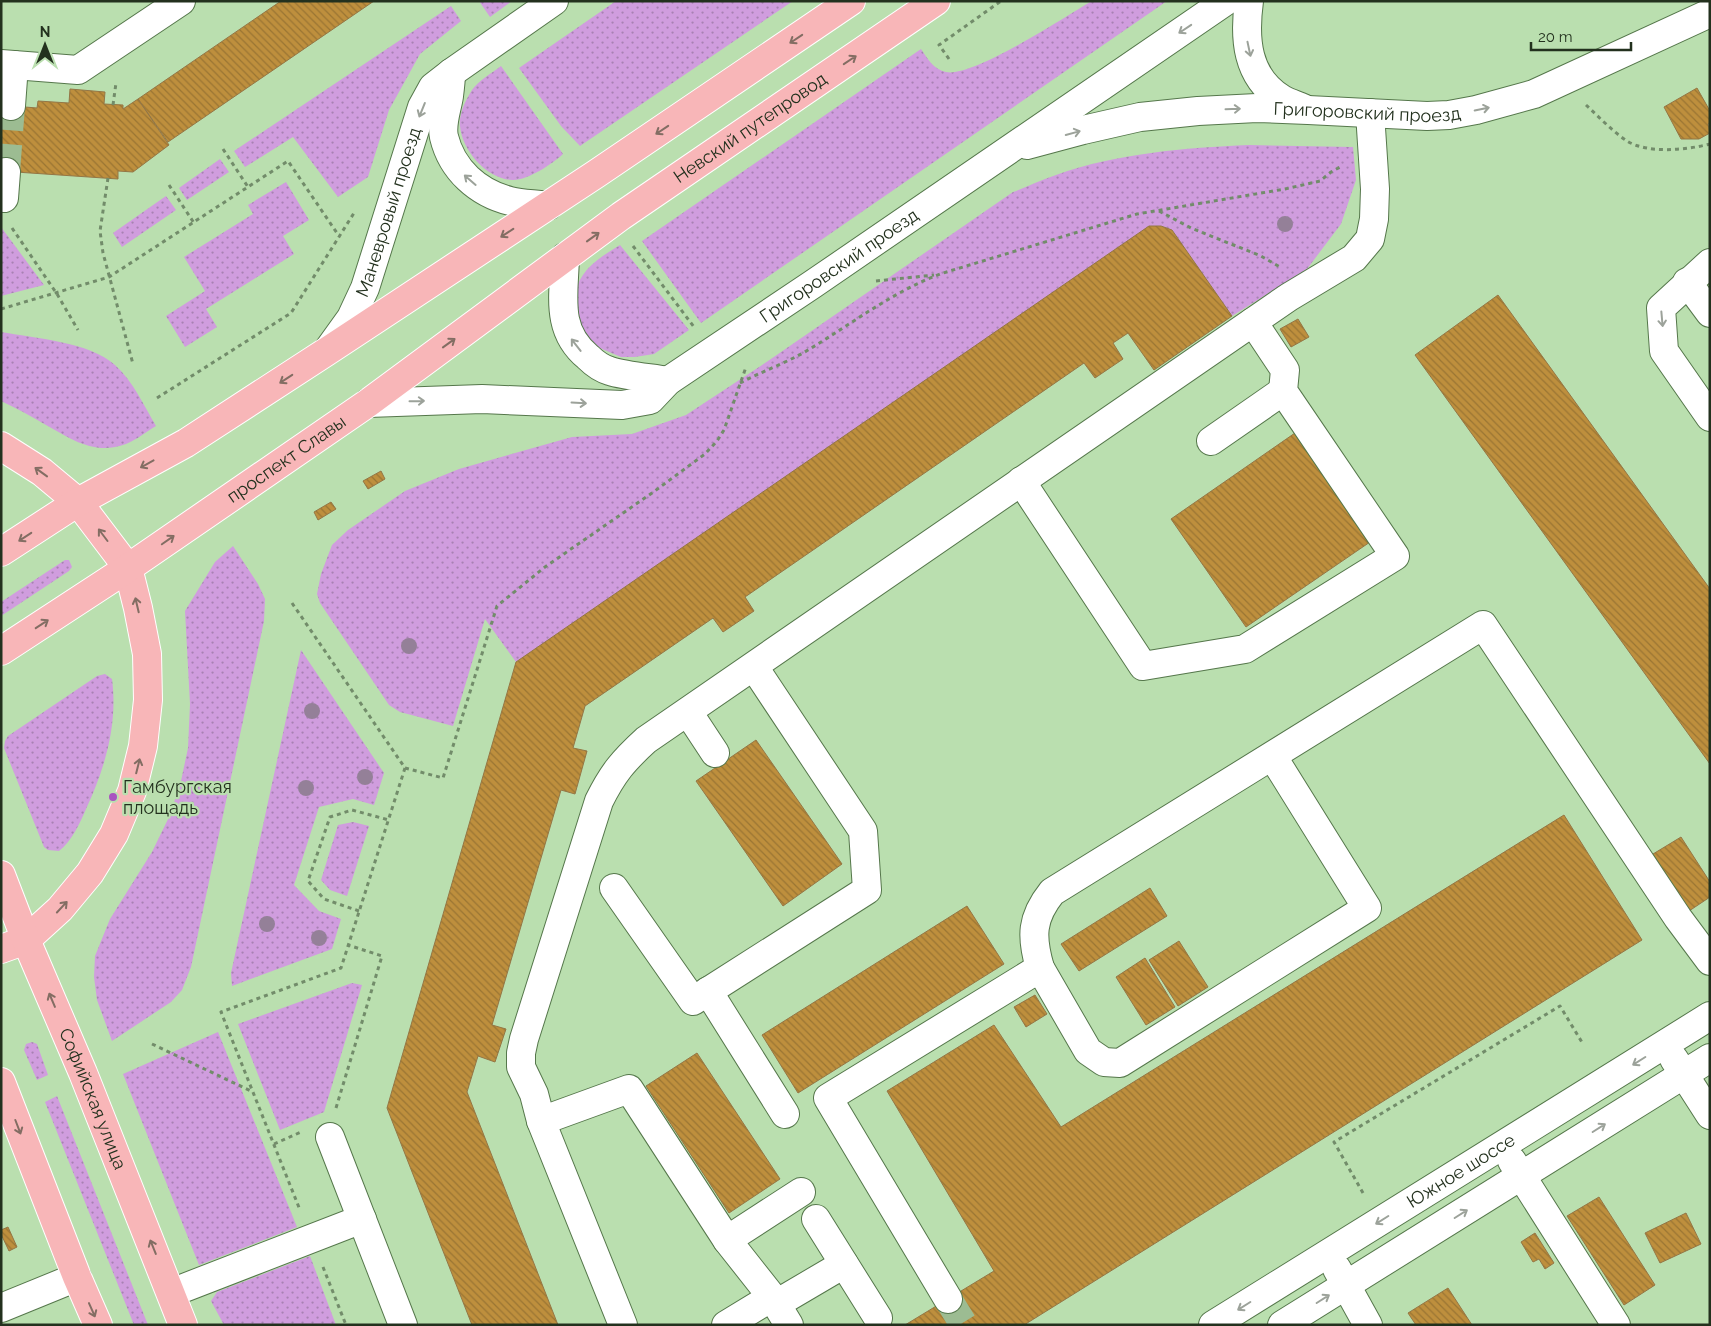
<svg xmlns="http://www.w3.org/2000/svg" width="1711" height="1326" font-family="Raleway,sans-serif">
<defs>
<pattern id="grass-dots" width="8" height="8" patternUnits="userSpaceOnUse" patternTransform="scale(1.25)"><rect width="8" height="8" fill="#d09dde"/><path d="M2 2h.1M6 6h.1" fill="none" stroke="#a881b3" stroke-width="1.8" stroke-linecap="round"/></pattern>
<pattern id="building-back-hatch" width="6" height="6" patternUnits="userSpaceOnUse" patternTransform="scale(1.25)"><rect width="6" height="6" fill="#be8f3d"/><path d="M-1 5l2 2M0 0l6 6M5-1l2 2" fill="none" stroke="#9a7533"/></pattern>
</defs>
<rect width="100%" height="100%" fill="#badfaf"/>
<!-- grass -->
<path fill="url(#grass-dots)" d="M479,1h33l-22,16z
M616,1h177l-213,145 -19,-20 -42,-58z
M1092,1h75l-466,322 -59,-82 279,-192c6,9 13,21 25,23 27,6 118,-55 146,-71z
M451,6l10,15 -41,33 -31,56 -21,67 -30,20 -45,-60 -48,30 -11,-16z
M501,66l62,88c-11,10 -36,27 -51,26 -25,-1 -50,-29 -52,-54 -1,-12 5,-25 12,-36 6,-9 20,-17 29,-24z
M1249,145l104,2 3,33 -15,44 -34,45 -75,47 -60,-86 -11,-4 -645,436 -31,-43 -32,107 -53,-14 -11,-7 -69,-102 -3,-9 4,-20 11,-29 16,-15 57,-39 54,-22 113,-32 60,-3 54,-19 82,-54 245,-169c14,-5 28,-12 43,-17 61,-22 129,-27 193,-30z
M220,159l9,13 -42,28 -8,-12z
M286,182l23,38 -26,16 11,18 -88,55 11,18 -32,20 -19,-31 39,-25 -21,-34 69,-43 -5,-9z
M166,196l10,14 -54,37 -9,-14z
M1,227l43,58 -43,11z
M620,245l69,85 -35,24 -19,3h-14l-19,-8 -17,-10 -14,-37c10,-32 21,-40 49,-57z
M1,332c33,6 89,10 114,33 18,16 29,41 41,61 -10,6 -20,14 -30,18 -31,12 -55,-5 -80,-19 -15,-9 -30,-17 -45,-24z
M233,546l25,38 7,15 -1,22 -73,346 -9,23 -11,12 -59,39 -15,-41 -3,-23 1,-21 15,-37 42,-67 18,-37 11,-34 7,-33 2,-44 -5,-93 30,-49z
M65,560h4l3,7 -3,4 -68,45v-14z
M301,650l83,123 -10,32 -21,-6 -34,8 -25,78 25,26 22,8 -9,30 -100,37 -1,-13z
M105,674l7,5c6,46 -7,89 -26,130 -6,14 -14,32 -27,42l-11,-1 -4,-3 -40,-99 1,-7 3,-5 89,-60z
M353,822l16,4 -22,70 -17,-6 -9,-10 17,-55z
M352,983l10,2 -38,127 -44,18 -42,-106z
M218,1032l79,195 -98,38 -76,-191z
M32,1042l5,2 11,31 -11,5 -13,-30 2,-6z
M57,1096l91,229h-14l-89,-223z
M310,1256l26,69h-112l-13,-24 6,-9z"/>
<!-- building -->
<path fill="url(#building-back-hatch)" stroke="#947645" d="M281,1h93l-206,141 -30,-43z
M1697,88l13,23v12l-2,1 2,9 -11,6h-18l-17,-32z
M70,89l35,3 -1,12 19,1v4l15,-10 31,46 -36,27 -15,-1v8l-117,-8v-66l36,3 1,-7 31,2z
M1149,226h12l11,4 60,86 -78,54 -26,-37 -15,10 10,16 -28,19 -11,-15 -339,234 9,14 -31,21 -10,-14 -128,88 -12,42 14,3 -12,43 -14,-4 -69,235 14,4 -11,33 -17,-6 -11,36 91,233h-86l-85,-217 129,-446z
M1498,295l212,294v175l-295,-409z
M1298,319l11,18 -18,10 -11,-18z
M1295,433l75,109 -124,85 -75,-108z
M381,471l4,8 -17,10 -5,-8z
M331,502l5,7 -18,11 -4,-8z
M756,740l86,124 -59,42 -87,-125z
M1564,815l78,125 -618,385h-119l89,-54 -107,-180 107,-66 67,102z
M1681,837l29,45v15l-21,14 -36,-57z
M1150,888l17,28 -88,55 -18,-27z
M967,906l37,58 -206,129 -36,-58z
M1179,941l29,46 -30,19 -29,-46z
M1145,958l30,49 -29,18 -30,-48z
M1035,995l12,19 -21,13 -12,-20z
M697,1053l83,126 -51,34 -83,-127z
M1599,1197l56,88 -31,20 -57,-89z
M1686,1213l15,31 -41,19 -15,-30z
M8,1227l9,20 -8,4 -8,-17v-4z
M1535,1233l19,30 -9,6 -6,-10 -6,3 -12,-20z
M1448,1288l24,37h-56l-8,-12z"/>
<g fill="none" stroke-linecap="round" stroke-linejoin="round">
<!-- minor-tunnel -->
<path stroke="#9cbc92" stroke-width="28" stroke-dasharray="28 14" stroke-linecap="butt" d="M6,172l5,-66
M948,1299l16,26"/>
<defs>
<g id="minor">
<path d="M1249,1c-5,37 -3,76 33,98 6,4 15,6 21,9"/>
<path d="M1,64l77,6 103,-69"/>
<path d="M451,73c0,7 -1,15 -2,23 -2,13 -8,28 -5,41 8,33 34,56 66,64 12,3 26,3 38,5"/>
<path d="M11,106l3,-41"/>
<path id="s1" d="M1027,145l56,-15 57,-13 58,-6 59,-3 51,2 119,6 22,-1 27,-5 58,-16 176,-81"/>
<path d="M4,198l2,-26"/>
<path d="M565,257c-1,38 -10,73 23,100 6,6 15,12 22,14 15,5 41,7 58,10"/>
<path d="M1710,263l-49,45 3,43 46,66"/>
<path d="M1687,282l23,31"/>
<path id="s2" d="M328,350l23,-32 14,-30 57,-181 11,-20 18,-14 103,-72"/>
<path id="s3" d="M368,403l114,-4 140,6 28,-5 18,-19 145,-97 413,-283"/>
<path d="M1211,441l72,-50"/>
<path d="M1021,481l122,185 102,-17 150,-93 -112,-165 2,-21 -32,-48"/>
<path d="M688,712l27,41"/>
<path d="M614,888l79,113 174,-111 -4,-59 -109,-164"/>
<path d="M1040,968c-9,-31 -9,-50 12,-76l431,-267 195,293 32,43"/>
<path d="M708,991l77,123"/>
<path d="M1674,1059l36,56"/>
<path d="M541,1121l88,-32 98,151 45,57 17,28"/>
<path d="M330,1137l73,188"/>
<path d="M1512,1161l104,164"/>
<path d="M816,1219l62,99"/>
<path d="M727,1240l74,-48"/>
<path d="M1337,1269l31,56"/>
<path d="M171,1293l191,-74"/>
<path d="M948,1299l-120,-201 212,-130 48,83 16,11 16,1 247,-155 -94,-151"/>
<path d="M776,1304l68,-40"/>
<path d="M1,1308l76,-31"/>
<path d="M623,1325l-82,-204 -7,-27 -13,-27v-14l3,-14 75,-238c14,-28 24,-40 47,-61l643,-443 65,-39 16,-19 4,-20 1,-30 -5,-76"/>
<path d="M726,1325l46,-28"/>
<path id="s4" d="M1213,1325l497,-309"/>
<path d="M1282,1325l428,-267"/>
</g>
<g id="major">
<path d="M1,446l41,26 36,30 50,66 10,40 9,46 1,46 -5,46 -11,45 -18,43 -24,39 -30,36 -34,31 -25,9"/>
<path d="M1,552l77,-50 108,-59 140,-91 270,-178 255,-173"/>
<path id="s5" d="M1,651l127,-83 240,-165 253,-187 315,-215"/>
<path id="s6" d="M1,875l25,65 57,133 100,252"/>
<path d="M1,1082l76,195 21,48"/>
</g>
</defs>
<!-- minor casing -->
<use href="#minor" stroke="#55774b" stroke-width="30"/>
<!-- major casing -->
<use href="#major" stroke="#fff" stroke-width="30"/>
<!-- path -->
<path stroke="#728c6a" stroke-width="3" stroke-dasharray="4 4" stroke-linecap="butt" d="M949,59l-10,-14 62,-44
M113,105l3,-22
M1586,105c13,12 26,26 41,36 21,13 59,9 83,3
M223,149l25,38
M108,178l-8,53 3,22 30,111
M169,185l25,38
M1159,211l32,17 70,28 19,11
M12,228l45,66 21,36
M633,246l61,81
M876,281l58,-6
M1,309l108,-32 179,-116 51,75
M740,383c21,-11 43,-19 63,-30 46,-27 87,-60 137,-79l197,-60 148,-25 35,-8 11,-9 11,-6
M157,398l134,-85 63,-100
M292,603l113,165 -64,200 -120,44 79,198
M405,768l38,10 54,-172 48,-39 107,-74 53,-39 12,-13 7,-11 22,-63
M359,911l-35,-12 -16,-18 22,-64 22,-7 37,10
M152,1044l101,48
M336,1108l46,-152 -34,-11
M274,1144l27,-12
M1363,1193l-29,-51 226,-136 23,38
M323,1267l23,58"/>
<!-- minor -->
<use href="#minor" stroke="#fff" stroke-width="28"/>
<!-- major -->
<use href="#major" stroke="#f8b6b8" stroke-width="28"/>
</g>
<!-- trees -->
<g fill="#948098">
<circle cx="1285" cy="224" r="8"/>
<circle cx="409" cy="646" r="8"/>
<circle cx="312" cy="711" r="8"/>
<circle cx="365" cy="777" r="8"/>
<circle cx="306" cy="788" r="8"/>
<circle cx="267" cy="924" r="8"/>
<circle cx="319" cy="938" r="8"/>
</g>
<!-- one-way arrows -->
<defs><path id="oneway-shaft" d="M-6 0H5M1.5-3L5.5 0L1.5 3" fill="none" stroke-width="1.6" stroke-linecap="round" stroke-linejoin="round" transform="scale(1.25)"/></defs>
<g stroke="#9ca29a">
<use href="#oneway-shaft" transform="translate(1185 29) rotate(146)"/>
<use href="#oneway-shaft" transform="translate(1249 49) rotate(78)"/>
<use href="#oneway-shaft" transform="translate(1233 109) rotate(-2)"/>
<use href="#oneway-shaft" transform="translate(1482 109) rotate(-12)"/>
<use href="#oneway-shaft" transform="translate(422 110) rotate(112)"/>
<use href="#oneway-shaft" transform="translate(1073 133) rotate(-15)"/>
<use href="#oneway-shaft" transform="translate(470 180) rotate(-139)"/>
<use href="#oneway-shaft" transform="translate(1662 319) rotate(85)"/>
<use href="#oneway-shaft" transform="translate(576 345) rotate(-128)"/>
<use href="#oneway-shaft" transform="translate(417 401) rotate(-1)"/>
<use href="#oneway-shaft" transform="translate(579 403) rotate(3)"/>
<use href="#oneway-shaft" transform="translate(1639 1061) rotate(148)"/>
<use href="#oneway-shaft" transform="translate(1599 1128) rotate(-32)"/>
<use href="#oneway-shaft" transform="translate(1461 1214) rotate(-32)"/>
<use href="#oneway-shaft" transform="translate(1382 1220) rotate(148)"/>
<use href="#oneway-shaft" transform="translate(1323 1299) rotate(-32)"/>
<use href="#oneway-shaft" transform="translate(1244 1306) rotate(148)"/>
</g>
<g stroke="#836d63">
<use href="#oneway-shaft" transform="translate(796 39) rotate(146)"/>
<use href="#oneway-shaft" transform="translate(850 60) rotate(-34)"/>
<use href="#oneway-shaft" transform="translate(662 130) rotate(146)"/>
<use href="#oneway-shaft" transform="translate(507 233) rotate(147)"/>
<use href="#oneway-shaft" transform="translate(593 237) rotate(-36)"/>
<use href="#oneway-shaft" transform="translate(449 343) rotate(-36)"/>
<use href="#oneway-shaft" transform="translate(286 379) rotate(147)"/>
<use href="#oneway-shaft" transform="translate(147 464) rotate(151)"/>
<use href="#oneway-shaft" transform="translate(41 472) rotate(-144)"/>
<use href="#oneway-shaft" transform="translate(103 535) rotate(-127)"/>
<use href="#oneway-shaft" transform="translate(25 537) rotate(147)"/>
<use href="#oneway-shaft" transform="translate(168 540) rotate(-35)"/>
<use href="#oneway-shaft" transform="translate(137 605) rotate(-103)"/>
<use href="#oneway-shaft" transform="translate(42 624) rotate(-33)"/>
<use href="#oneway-shaft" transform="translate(138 766) rotate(-76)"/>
<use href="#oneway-shaft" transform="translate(62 907) rotate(-47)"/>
<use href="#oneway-shaft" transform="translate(52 1000) rotate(-113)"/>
<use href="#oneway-shaft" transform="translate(18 1127) rotate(69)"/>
<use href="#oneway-shaft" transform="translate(153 1247) rotate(-112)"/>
<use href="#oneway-shaft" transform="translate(92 1310) rotate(66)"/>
</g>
<!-- markers -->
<circle fill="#a953c0" stroke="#badfaf" stroke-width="2" cx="113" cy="797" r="5"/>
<g text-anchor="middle" stroke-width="4.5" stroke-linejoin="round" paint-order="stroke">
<!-- street labels -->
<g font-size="18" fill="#23311e" stroke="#badfaf">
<text dy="6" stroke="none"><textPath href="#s1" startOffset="344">Григоровский проезд</textPath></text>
<text dy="6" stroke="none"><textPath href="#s5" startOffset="914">Невский путепровод</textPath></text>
<text dy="6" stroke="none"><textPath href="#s2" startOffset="152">Маневровый проезд</textPath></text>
<text dy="6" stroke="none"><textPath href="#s3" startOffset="515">Григоровский проезд</textPath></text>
<text dy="6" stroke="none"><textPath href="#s5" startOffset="344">проспект Славы</textPath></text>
<text dy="6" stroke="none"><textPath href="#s6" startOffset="242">Софийская улица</textPath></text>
<text dy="6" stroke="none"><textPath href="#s4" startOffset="292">Южное шоссе</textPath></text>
</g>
<!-- poi labels -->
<g font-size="18" fill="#23311e" stroke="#badfaf" text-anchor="start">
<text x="123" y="793">Гамбургская<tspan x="123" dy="21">площадь</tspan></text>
</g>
</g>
<!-- border -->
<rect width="1711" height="1326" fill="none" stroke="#23311e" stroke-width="5"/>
<!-- north arrow -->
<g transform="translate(45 45)" stroke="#badfaf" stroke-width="4" paint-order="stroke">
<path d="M0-4L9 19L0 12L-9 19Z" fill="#23311e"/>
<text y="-8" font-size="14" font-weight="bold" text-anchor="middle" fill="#23311e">N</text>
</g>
<!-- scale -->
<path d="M1531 42v8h100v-8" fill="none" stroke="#23311e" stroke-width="2.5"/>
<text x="1538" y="42" font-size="15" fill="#23311e" stroke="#badfaf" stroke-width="4" paint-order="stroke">20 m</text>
</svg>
